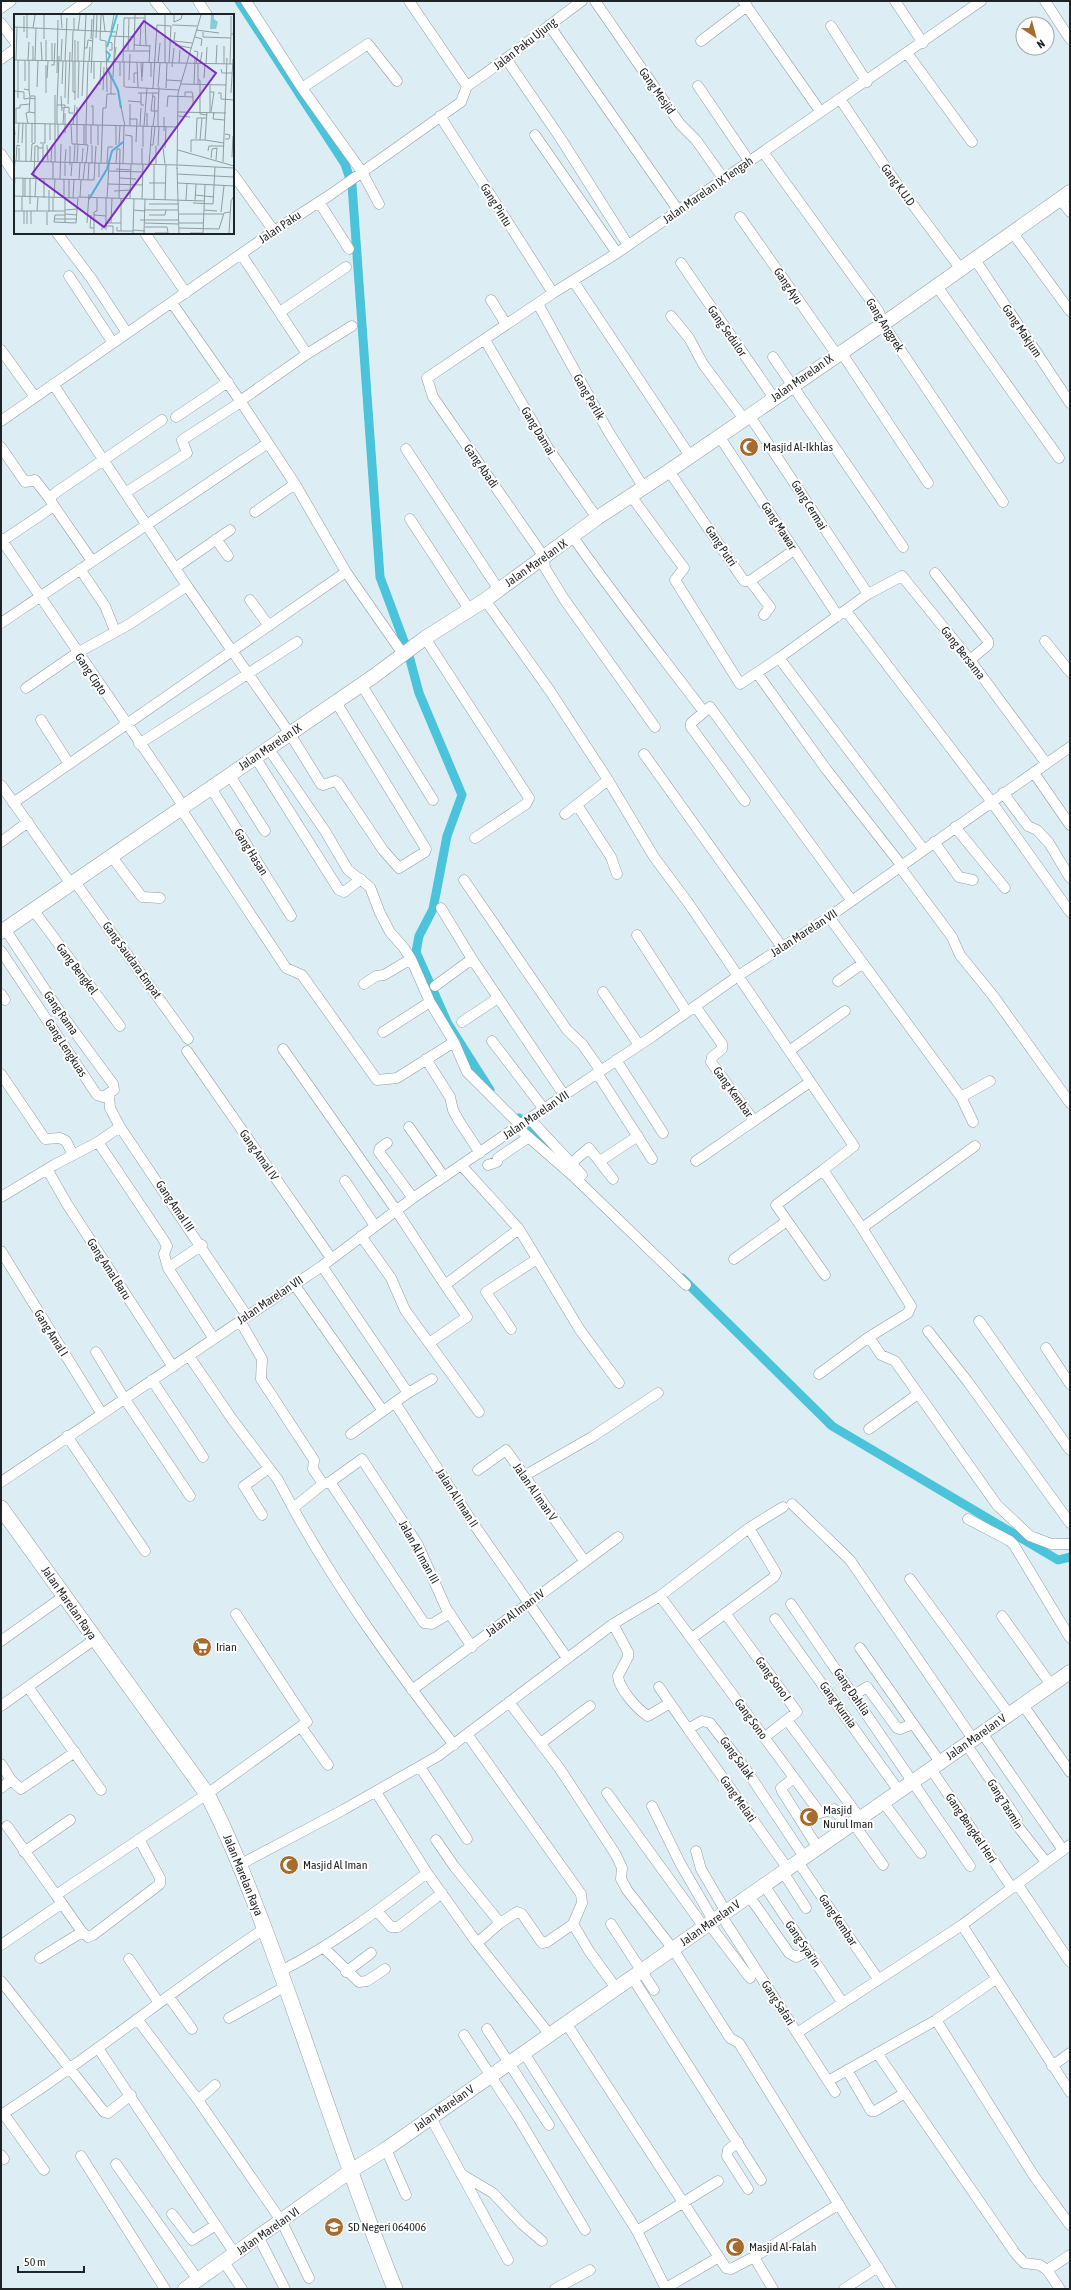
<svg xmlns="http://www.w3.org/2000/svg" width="1071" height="2290" font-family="'Asap Condensed',sans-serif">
<rect width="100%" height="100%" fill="#dceef3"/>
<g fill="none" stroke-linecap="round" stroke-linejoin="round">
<!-- canal -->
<path stroke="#4ac3db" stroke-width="9" d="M239,1l106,163 7,21 28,392 28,75 11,41 43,102 -15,41 -14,73 -14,27 -3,16 32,72 42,66
M519,1118l41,41
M682,1278l150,148 226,134 12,-3"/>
<defs>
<path id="street" d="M155,1l11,14
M198,1l9,14
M246,1l56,87 60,84 17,32
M595,1l85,123 16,16 27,38
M743,1l77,110
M895,1l28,42
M1045,1l25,38
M1,8l10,-7
M67,15l20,-14
M1,23l14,19
M549,25l129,185
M831,26l36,56
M701,41l46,-35
M907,53l65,89
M1,59l14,-10
M507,60l54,79 67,106
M467,86c40,-26 76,-57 115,-85
M698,86l51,75
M302,88l66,-44 29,37
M840,99l55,82 65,87
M440,116l113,177
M535,135l82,118
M763,152l116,160 4,12 120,178
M1,154l14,21
M233,174l41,57
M1060,199l10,13
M319,202l30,47
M740,217l97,138
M1012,232l58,79
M57,233l34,45 36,55
M145,233l41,60
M241,254l66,100
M974,258l96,145
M681,263l93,135
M69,276l44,67
M574,282l116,174
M936,285l123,173
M491,300l15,24
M172,303l69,99 54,82 51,88 57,82
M538,304l70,127 36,57
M280,312l66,-45
M671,316l18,22 14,26 41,55
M485,340l63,108 49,70
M1,350l34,47
M841,352l87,131
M773,357l130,190
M53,384l134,202 103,148 31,50 2,1 12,-4 3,2 45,67 16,18 26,-16 1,-3 -90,-147
M240,401l67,-47 45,-28
M749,415l119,179
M176,417l52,-35
M1,421l273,-190 56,-36 131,-93 6,-16 -58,-85
M719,436l119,180
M1,447l24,35 10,-2 14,18
M406,449l93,141
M669,471l75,110h6l20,26 -6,8
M125,493l62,-40 -5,-13 59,-38
M631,496l53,72 -9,12 65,104 39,-26 89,-64 34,-18 68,84 76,103
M54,506l38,55
M255,512l40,-28
M410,519l59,90
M573,537c42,60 87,117 131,175
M1,539l183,268
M216,539l12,17
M2,541l52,-35 -5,-8 9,-7 104,-71
M175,568l55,-38
M80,569l25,37 10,25
M935,573l53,68v4l-18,15
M750,581l44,-31
M250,600l19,26
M485,600l65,91 58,89 46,77 35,47 165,242 -31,24 39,58 49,78 -3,7 -39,24 -50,37
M846,611l145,190 79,111
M1,623l267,-180
M425,638l104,160 -3,6 -51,34
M1045,641l25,31
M779,658l145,192
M757,673l69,96 76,97
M361,684l72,116
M26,688l51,-35 51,-28 59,-39
M41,720l28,44
M655,727l-91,-128 -19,-31 -1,-11 -111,-160 -6,-19 126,-85 64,-40 364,-252
M139,744l158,-102
M268,748l57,83 23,39 22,17 10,26 10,19 14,16 7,11 19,43 24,40 13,30 53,53
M644,754l138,193
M255,757l84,133 5,2 17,-13
M1034,773l36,52
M229,774l36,57
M1,785l70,99
M211,788l80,128
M1003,793l25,33 9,4 12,13 21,35
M745,801l-54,-74v-4l19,-16 142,194
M13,803l333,-231
M577,805l34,52 6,17
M181,809l105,159 16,7 75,105 20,-2 57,-36
M565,814l43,-34
M955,827l50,61
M1,842l27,-20
M934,842l25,35 14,3
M112,857l30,40 18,1
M900,867l52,70 8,18 34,42 76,106
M464,880l103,150 15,14 19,27
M75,882l113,157
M441,908l31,51 92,136
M34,911l86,115
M829,917l132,180 29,-16
M637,935l50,77
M1,951l96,144 6,2 11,-7 -1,-6 -53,-72 -55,-83
M838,981l25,-18
M364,984l12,-8 8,-1 27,-16
M435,986l37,-27
M603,992l36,53
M1,994l4,6
M695,1006l27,38v5l-10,8 -1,5 43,59
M462,1022l36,-24
M383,1032l47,-30
M492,1041l52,68
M283,1049l113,161 49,75 74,-56
M187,1051l144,207
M789,1051l56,-40
M426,1059l24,38 3,13 6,11 21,32
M616,1060l47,73
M597,1073l55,86
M1,1074l44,65 15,-1 6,3 7,14
M109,1094l1,14 10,19 127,189
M961,1097l12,25
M529,1118l53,57
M120,1127l-22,15 65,97 4,7 -3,8 4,14 46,71
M409,1127l35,50
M517,1127l55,48 114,110
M387,1143l-7,5 -1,4 34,46
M600,1161l38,-25
M696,1161l114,-79
M461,1165l58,64 61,101 39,53
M488,1165l9,-3 1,-4 31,-21
M567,1167l22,-19 24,31
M47,1169l20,35 106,163
M823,1170l-47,35 49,70
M345,1181l30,45
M1,1197l53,-32 44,-23
M862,1228l113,-82
M361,1236l30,42 14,32 74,102
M1,1251l101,163
M734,1259l53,-38
M322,1266l86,127 -57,41
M168,1268l34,-23
M294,1284l89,127
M240,1321l22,38 -1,20 53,81 -1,9 10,15
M979,1321l91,129
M511,1329l-25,-37 51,-33
M928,1331l40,51 102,141
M869,1337l12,18 14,6 102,144 33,31 21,8h19
M429,1343l38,-26 -22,-32
M1046,1348l24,36
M96,1352l28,46 66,98
M189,1356l43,63 46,61 15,28 30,-24 7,-2 32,-23 56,86 28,63 26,39
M152,1380l51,77
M408,1393l24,-14
M395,1403l78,120 94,135
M869,1429l49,-35
M67,1436l78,115
M478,1470l28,-20 79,112
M524,1476l68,-39 66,-44
M1,1482l321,-216 91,-68 108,-74 132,-88 85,-60 91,-59 241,-170
M330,1482l94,141 8,1 18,-11
M792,1504l58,56 123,179
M293,1508c46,84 103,161 161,237
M262,1515l-18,-29 25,-18
M968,1519l42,22 4,4 56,93
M910,1579l99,135
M660,1596l160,217 14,-4 13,18
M791,1604l179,262
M725,1613l72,99 -32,25
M1002,1616l49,69
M775,1619l124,172
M613,1624l15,28v5l-10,19c1,13 19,33 30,40l22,-13
M692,1638l82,-61 2,-4 -27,-45
M1,1641l63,-45
M860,1648l80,114
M28,1687l73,103
M659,1687l29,42 14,-8 8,2 35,45 59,89
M412,1690l206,-153
M854,1695l13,-8 30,41 3,1 13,-5
M509,1702l51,67 56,86 6,13 -1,11 6,11 46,59 57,89 9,5 152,246
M1023,1705l47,67
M1,1706l94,-67
M787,1720l73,98
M301,1727l27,38
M688,1729l100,140
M982,1733l81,117
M467,1734l114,160 1,9 -9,21 16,27 27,37
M541,1743l49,-37
M966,1744l51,75 -1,5 30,38
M1,1764l10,16 10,9 54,-37
M420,1767l47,72
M931,1769l81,119
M794,1778l-13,10 1,3 36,57
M1,1788l10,-8
M376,1792l51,81 50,70 73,92
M607,1793l97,134
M883,1802l38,51
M652,1806l28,57 33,57
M853,1823l30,42
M7,1826l49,69 151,-101 100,-72 -71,-108
M436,1840l18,26 46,57
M696,1851l5,18 25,43
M24,1852l46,-32
M798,1862l80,117
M241,1864l102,-54 95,-54 175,-132 47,-28 89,-68 34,-21
M783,1872l23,36
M764,1885l78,117
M1018,1885l52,77
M56,1895l26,37 6,5 5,-2 67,-51v-6l-21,-39
M749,1896l40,57 7,4 12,-6
M377,1911l14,16h7l44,-34
M721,1915l114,177
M611,1924l43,66
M709,1924l41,54
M962,1925l108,167
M477,1943l23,-20 17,-11 5,2 20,29 5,-1 26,-18
M1,1945l60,-41
M324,1948l35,34 8,-1 18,-12
M40,1958l42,-26
M129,1959l30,44
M281,1971c53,-27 99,-62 146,-98
M346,1972l25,-19
M632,1977l129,203
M1,1981l103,131 4,1 23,-18
M169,1997l23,32
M229,2018l57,-32
M137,2019l61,81 84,122 27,56
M936,2020l98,156 36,49
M566,2023l160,245 5,1 23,-12 19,32
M487,2029l62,96
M797,2033l165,-108 108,-80
M464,2035l55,84 66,111
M98,2048l137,206
M524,2053l113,178 29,58
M877,2053l138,200 9,10 16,2 7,5 13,19
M1052,2066l18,-13
M847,2070l24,41h4l30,-18
M828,2081l108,-61 60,-41
M198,2100l17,-15
M3,2113l41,57
M1,2115c91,-58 173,-127 263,-186
M431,2118l77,142
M738,2142l-10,8 -1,6 21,33
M386,2149l20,46
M1,2155l3,4
M81,2156l84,133
M116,2164l82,116
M461,2174l32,19 29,31 20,17
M172,2214l20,26 24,-15
M637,2231l81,-50
M259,2238l26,51
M754,2257l85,-53
M224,2262l18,27
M1047,2270l23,-15
M666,2288l53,-31
M555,2289l35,-19
M844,2289l34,-22"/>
<path id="secondary" d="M1,932l373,-256 51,-38 60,-38 112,-82 72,-47 214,-147 187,-132
M185,2289l164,-117 37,-23 684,-477"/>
<path id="primary" d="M1,1508l206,286c23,44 40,89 58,136 45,119 82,241 130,359"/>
</defs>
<!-- street casing -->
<use href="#street" stroke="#8e9fa3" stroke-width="11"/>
<!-- secondary casing -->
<use href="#secondary" stroke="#8e9fa3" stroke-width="15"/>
<!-- primary casing -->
<use href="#primary" stroke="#8e9fa3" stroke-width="16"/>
<!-- street -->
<use href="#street" stroke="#fff" stroke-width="10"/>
<!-- secondary -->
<use href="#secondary" stroke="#fff" stroke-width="14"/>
<!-- primary -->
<use href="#primary" stroke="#fff" stroke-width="15"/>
</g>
<!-- icons -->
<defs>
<symbol id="mosque-disc" viewBox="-11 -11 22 22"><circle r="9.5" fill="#a66b2d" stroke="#fff"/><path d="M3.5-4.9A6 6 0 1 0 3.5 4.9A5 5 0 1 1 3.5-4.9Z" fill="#fff"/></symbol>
<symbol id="supermarket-disc" viewBox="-11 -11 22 22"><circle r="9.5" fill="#a66b2d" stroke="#fff"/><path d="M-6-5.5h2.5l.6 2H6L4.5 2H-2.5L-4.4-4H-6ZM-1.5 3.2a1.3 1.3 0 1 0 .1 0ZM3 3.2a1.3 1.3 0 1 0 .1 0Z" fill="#fff"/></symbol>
<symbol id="school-disc" viewBox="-11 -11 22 22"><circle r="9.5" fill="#a66b2d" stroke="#fff"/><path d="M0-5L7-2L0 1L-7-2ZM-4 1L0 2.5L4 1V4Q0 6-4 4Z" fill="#fff"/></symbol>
</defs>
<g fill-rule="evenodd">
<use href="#mosque-disc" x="738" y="436" width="22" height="22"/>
<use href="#supermarket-disc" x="191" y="1636" width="22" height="22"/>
<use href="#mosque-disc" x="798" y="1806" width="22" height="22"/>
<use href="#mosque-disc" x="278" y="1854" width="22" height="22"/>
<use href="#school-disc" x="323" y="2216" width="22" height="22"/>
<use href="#mosque-disc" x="724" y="2236" width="22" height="22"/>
</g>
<g text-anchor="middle" stroke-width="4" stroke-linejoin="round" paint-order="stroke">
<!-- street labels -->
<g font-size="12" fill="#1e2426" stroke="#fff">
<text transform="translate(525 44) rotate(-38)" y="4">Jalan Paku Ujung</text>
<text transform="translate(657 91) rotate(55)" y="4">Gang Mesjid</text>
<text transform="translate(898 185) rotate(54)" y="4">Gang K.U.D</text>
<text transform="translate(708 190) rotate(-35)" y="4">Jalan Marelan IX Tengah</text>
<text transform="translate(496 205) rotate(58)" y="4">Gang Pintu</text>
<text transform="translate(280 227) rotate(-34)" y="4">Jalan Paku</text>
<text transform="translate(788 286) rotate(56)" y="4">Gang Ayu</text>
<text transform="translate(885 325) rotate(58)" y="4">Gang Anggrek</text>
<text transform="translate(727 331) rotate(55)" y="4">Gang Sedulor</text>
<text transform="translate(1022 331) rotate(56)" y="4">Gang Makjum</text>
<text transform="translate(802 378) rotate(-35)" y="4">Jalan Marelan IX</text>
<text transform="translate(589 397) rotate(60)" y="4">Gang Parlik</text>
<text transform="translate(538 431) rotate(59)" y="4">Gang Damai</text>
<text transform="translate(481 466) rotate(55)" y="4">Gang Abadi</text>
<text transform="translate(809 505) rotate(58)" y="4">Gang Cermai</text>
<text transform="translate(779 526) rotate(57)" y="4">Gang Mawar</text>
<text transform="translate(721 546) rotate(56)" y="4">Gang Putri</text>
<text transform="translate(536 563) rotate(-35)" y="4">Jalan Marelan IX</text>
<text transform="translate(963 653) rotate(52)" y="4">Gang Bersama</text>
<text transform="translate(91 674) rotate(56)" y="4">Gang Cipto</text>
<text transform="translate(270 747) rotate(-34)" y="4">Jalan Marelan IX</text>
<text transform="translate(251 852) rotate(58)" y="4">Gang Hasan</text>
<text transform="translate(804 933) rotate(-33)" y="4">Jalan Marelan VII</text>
<text transform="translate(132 960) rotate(54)" y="4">Gang Saudara Empat</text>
<text transform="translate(77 969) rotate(53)" y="4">Gang Bengkel</text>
<text transform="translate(61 1013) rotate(55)" y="4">Gang Rama</text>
<text transform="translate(66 1048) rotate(57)" y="4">Gang Lengkuas</text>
<text transform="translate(733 1092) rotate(54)" y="4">Gang Kembar</text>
<text transform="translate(536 1115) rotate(-34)" y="4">Jalan Marelan VII</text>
<text transform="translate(259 1155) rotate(55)" y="4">Gang Amal IV</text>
<text transform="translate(175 1206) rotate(56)" y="4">Gang Amal III</text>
<text transform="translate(109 1269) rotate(57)" y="4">Gang Amal Baru</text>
<text transform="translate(270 1300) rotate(-34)" y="4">Jalan Marelan VII</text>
<text transform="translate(51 1333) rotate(58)" y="4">Gang Amal I</text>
<text transform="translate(535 1492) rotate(55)" y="4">Jalan Al Iman V</text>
<text transform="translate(457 1498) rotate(57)" y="4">Jalan Al Iman II</text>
<text transform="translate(419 1552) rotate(61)" y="4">Jalan Al Iman III</text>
<text transform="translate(69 1603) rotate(55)" y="4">Jalan Marelan Raya</text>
<text transform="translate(515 1613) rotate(-37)" y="4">Jalan Al Iman IV</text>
<text transform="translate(773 1679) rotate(54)" y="4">Gang Sono I</text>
<text transform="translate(852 1692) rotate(55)" y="4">Gang Dahlia</text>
<text transform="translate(838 1705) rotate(54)" y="4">Gang Kurnia</text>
<text transform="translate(751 1719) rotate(54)" y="4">Gang Sono</text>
<text transform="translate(976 1737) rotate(-35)" y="4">Jalan Marelan V</text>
<text transform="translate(737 1758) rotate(54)" y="4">Gang Salak</text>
<text transform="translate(738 1799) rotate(55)" y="4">Gang Melati</text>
<text transform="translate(1005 1804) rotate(58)" y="4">Gang Tasmin</text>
<text transform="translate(971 1828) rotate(56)" y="4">Gang Bengkel Heri</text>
<text transform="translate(243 1875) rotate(68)" y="4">Jalan Marelan Raya</text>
<text transform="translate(838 1920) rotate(56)" y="4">Gang Kembar</text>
<text transform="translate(710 1923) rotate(-35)" y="4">Jalan Marelan V</text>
<text transform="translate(803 1944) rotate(56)" y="4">Gang Syai'in</text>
<text transform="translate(778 2003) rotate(57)" y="4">Gang Safari</text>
<text transform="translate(444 2108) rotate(-35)" y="4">Jalan Marelan V</text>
<text transform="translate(268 2231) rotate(-35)" y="4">Jalan Marelan VI</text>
</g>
<!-- poi labels -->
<g font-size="12" fill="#1e2426" stroke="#fff" text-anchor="start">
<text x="763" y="451">Masjid Al-Ikhlas</text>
<text x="216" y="1651">Irian</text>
<text x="823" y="1814">Masjid<tspan x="823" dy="14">Nurul Iman</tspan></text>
<text x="303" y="1869">Masjid Al Iman</text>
<text x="348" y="2231">SD Negeri 064006</text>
<text x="749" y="2251">Masjid Al-Falah</text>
</g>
</g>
<!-- overview -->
<g transform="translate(14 14)">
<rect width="220" height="220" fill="#dceef3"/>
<path d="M197,1h3v4l4,3 -2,7h-6z" fill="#88cad8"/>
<path fill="none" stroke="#4ac3db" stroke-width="2" d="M93,33l10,-32M92,37l4,4 -3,7M93,54l11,22 3,18M75,185l18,-30 5,-18 11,-9"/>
<path fill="none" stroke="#909da1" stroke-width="1" d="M30,1v24M47,1l1,13M89,1l2,16M131,1l1,31M151,1v48M160,1v7l7,-3 1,-4M10,2v16M217,2v18h3M158,11l25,1M0,13l102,5M19,14l2,-13M182,16l23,3M60,17v-13M64,17l2,-16M97,17l3,-16M161,18l-1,9 18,2M189,18v5l28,1M96,22l24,1M102,22l2,-12M181,23l7,2 -1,7M13,24v-23M82,24l1,-23M77,25l1,-20M32,26v21M86,26l6,1 1,51M86,26l1,-25M27,28l1,19M95,28l3,1v7h-3M38,29v18M120,31l16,1M126,31l1,-22M161,31l16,3M70,34h3l1,-8 5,1M114,36l1,-32M120,36l1,-35M109,37h27M180,37l4,1 -2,12M45,42l-2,49h8v2M0,46l220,4M2,46l1,-33M14,46l1,-18M19,46v-14M21,46l1,-32M47,47l1,-22M51,47l2,-43M58,47l1,-30M59,47v31h3M64,47v-20M75,48l1,-15M80,48v17M100,48l2,-15M106,48v14M109,48l1,-44h21M110,48v25M123,49l1,24M127,49l1,18M135,49l1,-18M137,49v14M144,49l2,-20M165,49l1,-13M186,50l2,-12M192,50l1,-17M202,50l1,-19M210,50v-18M216,50l1,-30M37,51h3l1,-22M158,53l2,-19M207,55l1,4h10M93,56l4,7v17M43,59l1,-53M77,59l3,-58M99,63l2,-41M128,63l1,-14M33,64l1,-17M190,64l1,-14M115,66l1,-26M153,66l15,1M184,66h2v34l7,1M11,67v-21M120,69v-10h4M48,70l1,-23M167,70l45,1M180,70l1,-25M184,70v-20M86,71l1,-23M23,73l1,-26M111,73l54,3M144,73l2,-24M139,74l4,-63 14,1 -2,37M152,74l1,-25M10,75l5,1 1,8 5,1M15,76v-30M89,76l1,-23M0,77l10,1v7l6,-1 -1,14 6,1M196,78h4l-3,20M32,79v-28M124,79h21M127,79v12h3M139,79l-2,18h7v15M204,79h3v6l13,1M217,79l2,-34M16,82h5v47l-3,1 -1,17M47,82l1,15M68,82l4,-81M139,82l2,1 -1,14M171,82v-4h7l1,5M4,84v-38M51,84l1,-37M64,84l1,-37M61,86v-60M114,87l13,1M54,90l2,-52M43,91v19M77,92h2v19M107,93l4,19M153,93l1,-11 25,1v7M48,94l7,-1v6h4M144,97l1,-24M164,98l48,1M196,98v-27M200,98l-1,7 12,1M51,99v20M164,102l12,1M115,105h8l-1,23M0,109l163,4M0,109l1,12M2,109v-15h4v-3l10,-1M14,110l-2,-11 3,-1M44,110v13M49,110l1,-16M57,110l1,20h3M59,110l2,-19M70,111v19M72,111l2,-63M72,111v20M116,112v-22M126,112l1,-18M130,112l3,-38M133,112v-13M139,112l2,-15M150,117v-14M111,121l7,1v28M182,125l1,-21h9M211,125h4l1,-4 -5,-1M36,126v-16M186,126l2,-22M191,126l19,3M41,127v-46M4,129l1,-20M8,129l1,-20M18,129v-19M26,129h5v-19M61,130l13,1 -2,18M63,130v-37M77,130v-19M105,130l1,-18M33,131l1,17M78,131v18M84,131v-20M102,131v-20M137,131h2l2,-19M142,132v18M144,132l1,-20M129,133v-21M5,134v13M149,134l2,16M151,134l1,-21M164,136l56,16M194,137l1,-5h15M177,138v-12h14l2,-28M218,143l1,-21M197,144l1,-9 5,-1M202,146l1,-12M0,147l163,4M2,147l1,-16 3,1M12,147v-37M24,147v-13h5M29,148v-18M37,148l1,-17M41,148v-18M51,148l1,-13M60,148l1,-18M63,148l1,-18M68,148l1,-14M209,148l4,-104M87,149l2,-55h3l1,-14h9M93,149l1,-16h5M102,149l1,-14h3l-1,49M109,149l1,-37M128,150v-16M135,150l3,-38M56,151v-19M164,151l56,3M163,154l2,65M102,155l15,1M163,155l1,-76 23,-78M95,157l34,1M0,160l1,-13M163,160l57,3M51,162v-13M57,162l1,-13M85,163v-14M0,164l80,2 2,-34M106,164l16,1M20,165l1,-33h3v2M39,165v-17M46,165l1,-35M65,166l1,-17M69,166l2,-17M74,166l1,-17M135,169h17M164,169l56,3M94,170l34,1M100,177l17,-1M0,180l1,-16M181,181l19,2M0,182l63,2M9,183v-19M11,183v-19M21,183l1,-18M66,183l1,-17M30,184v-19M40,184l1,-19M50,184v-19M55,184v-18M59,184l1,-18M93,184l2,-34M116,184l1,-34M128,185l1,-35M140,185v-34M151,186l1,-35M172,186l1,-17M181,187l1,-17M179,189l20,1 2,-37M16,190v-26M135,190h30M51,196l12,-1M119,196l12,1M131,196h33M190,196l13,1M0,197h51M8,197v-14M10,197v13M23,197l1,-14M39,197v-13M35,198v-22M207,198l3,-26M51,200l12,1M165,200h44M51,201h-10l-1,7 22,1 2,-26 126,4M77,201l-1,13h4M80,201l12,1M135,201h16l1,-5M40,205h23M126,206h38M51,209v-25M73,209l2,-29M91,209h16M97,209l1,-25M131,209l33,1M165,209h24M13,210v-13M17,210v-13M33,211v-13M103,213v4h16M131,213h22l1,6M165,214l40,1 5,-16 6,-1M88,216v-4h11v7M92,216v-32M119,216l12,1M107,217v-33M80,219v-21l3,-1v-13M119,219l1,-34M130,219l1,-34M141,219h13M176,219h13M189,219l2,-48M215,219l2,-32 3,-5"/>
<path fill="#7b2cbf" fill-opacity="0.15" stroke="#7b2cbf" stroke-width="2" d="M130,7l72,52 -112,154 -72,-53z"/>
<rect width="220" height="220" fill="none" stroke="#1e2426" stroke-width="2"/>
</g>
<!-- border -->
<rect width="1071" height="2290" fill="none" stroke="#1e2426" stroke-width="4"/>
<!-- north arrow -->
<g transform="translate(1035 36) rotate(144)"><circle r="19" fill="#ffffff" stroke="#a5a7a8"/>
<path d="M0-3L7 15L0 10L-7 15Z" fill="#a66b2d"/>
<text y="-6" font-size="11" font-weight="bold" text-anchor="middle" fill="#1e2426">N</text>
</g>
<!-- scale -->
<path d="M18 2266v6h66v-6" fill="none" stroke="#1e2426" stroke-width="2"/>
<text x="24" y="2266" font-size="12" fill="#1e2426" stroke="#ffffff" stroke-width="3" paint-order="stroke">50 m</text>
</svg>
